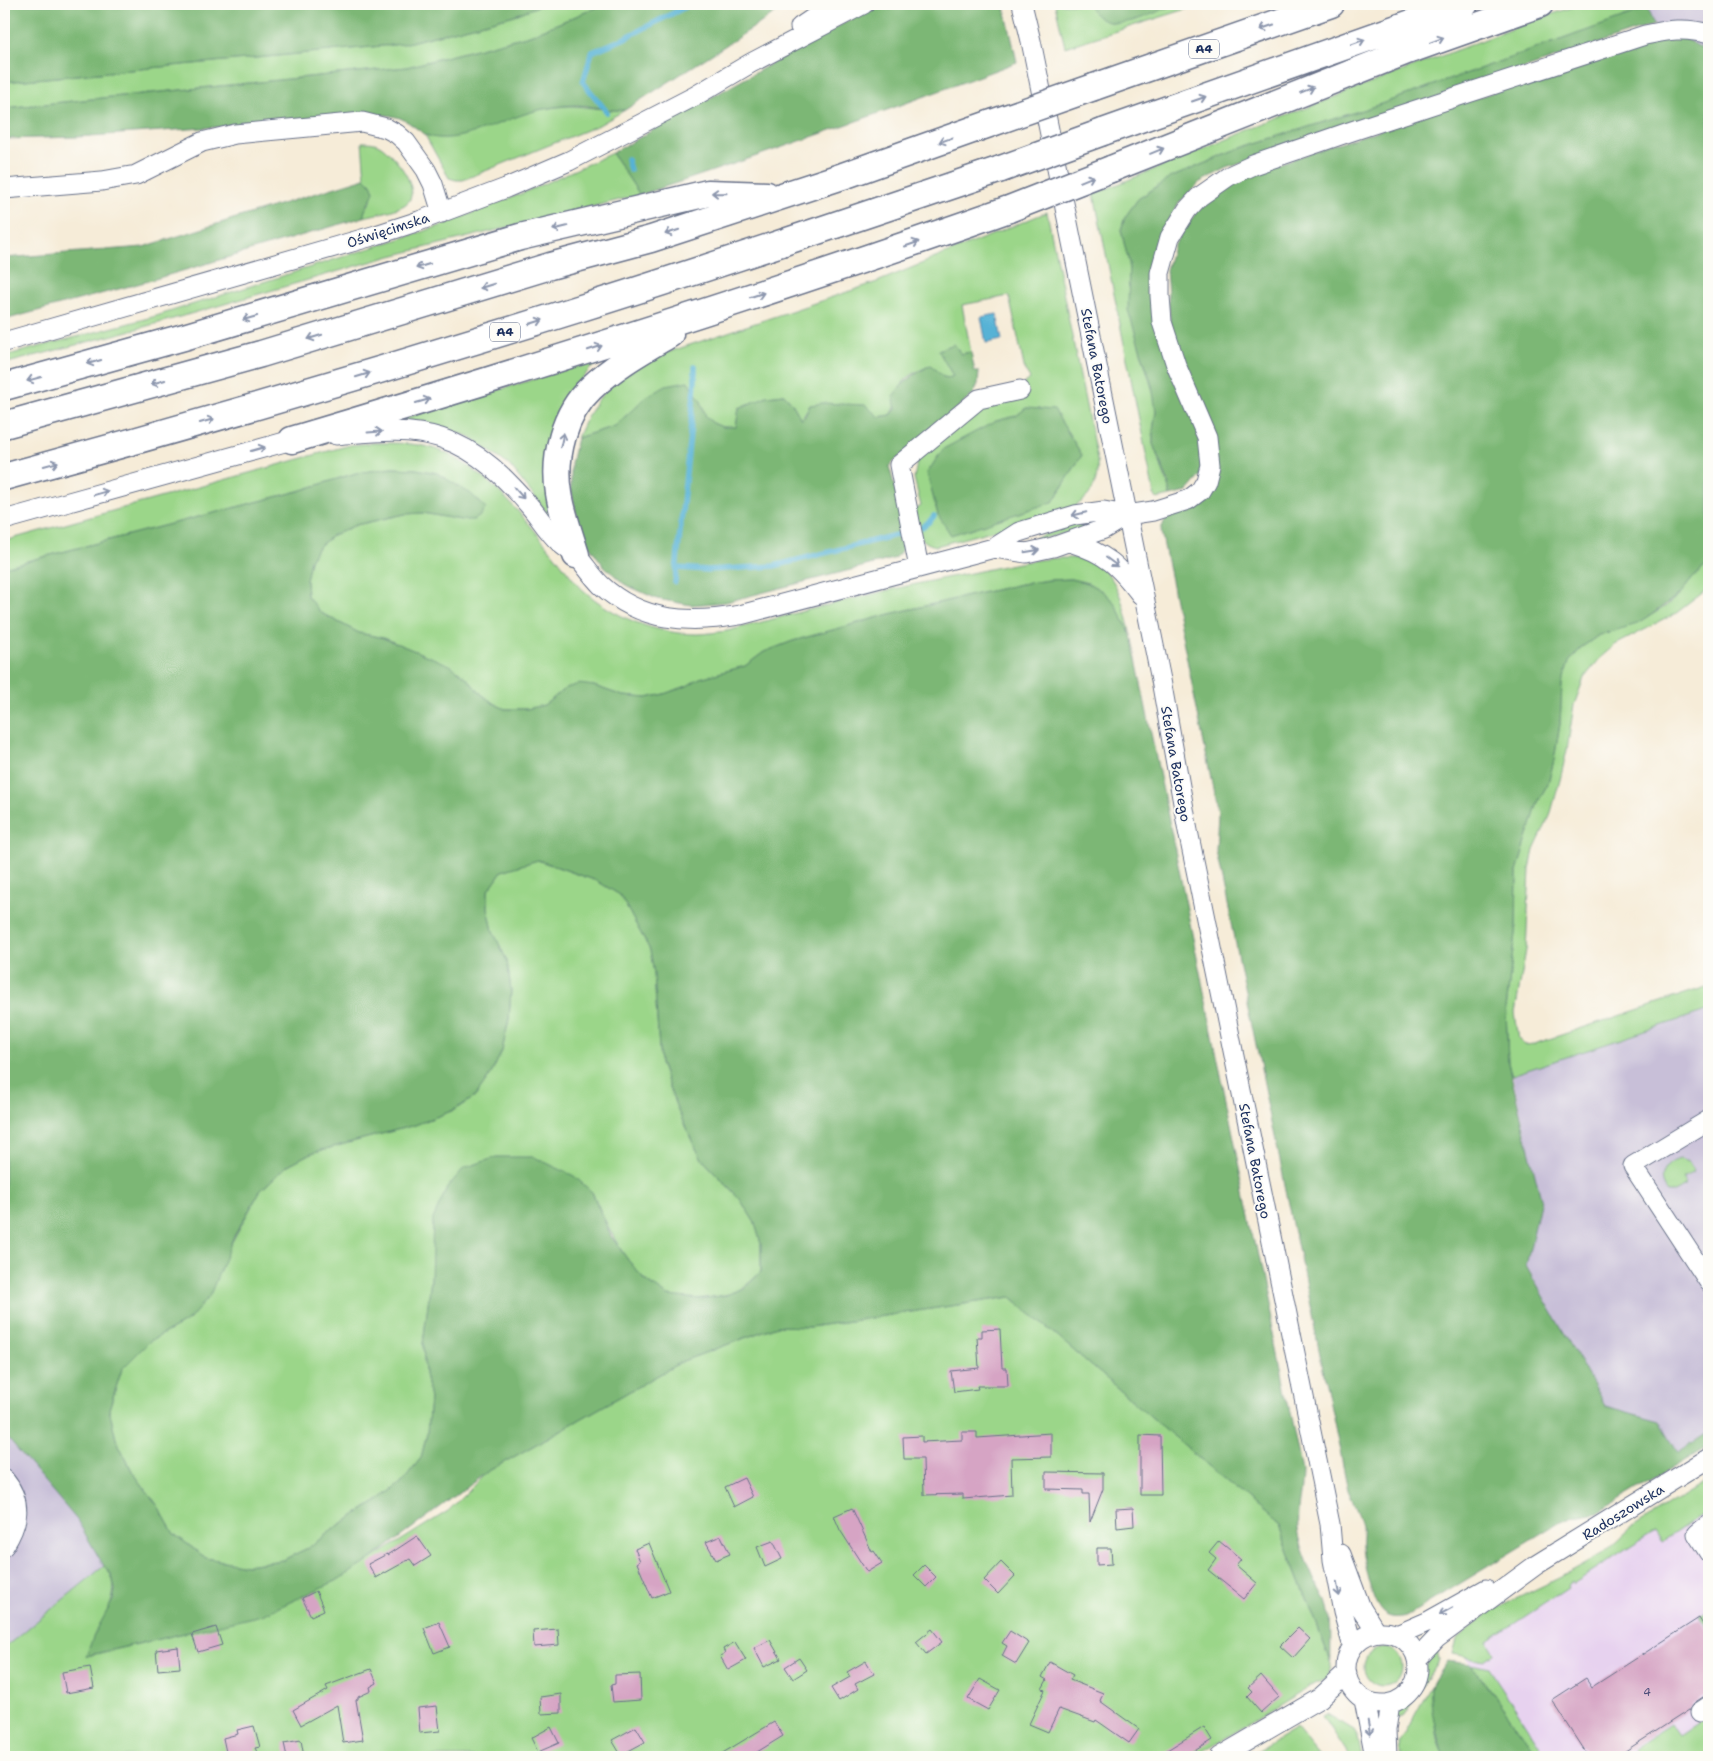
<svg xmlns="http://www.w3.org/2000/svg" width="1713" height="1761" font-family="'Shantell Sans',sans-serif">
<rect width="100%" height="100%" fill="#fdfcf7"/>
<filter id="ink" filterUnits="userSpaceOnUse"><feTurbulence type="fractalNoise" baseFrequency=".02" numOctaves="2"/><feDisplacementMap in="SourceGraphic" scale="10" xChannelSelector="R" yChannelSelector="G"/><feConvolveMatrix kernelMatrix="1 2 1 2 8 2 1 2 1" color-interpolation-filters="sRGB"/></filter>
<filter id="wash" filterUnits="userSpaceOnUse"><feTurbulence type="fractalNoise" baseFrequency=".0096" numOctaves="4" result="noise"/><feDisplacementMap in="SourceGraphic" scale="20" xChannelSelector="R" yChannelSelector="G"/><feGaussianBlur stdDeviation="1.12" result="paint"/><feColorMatrix in="noise" values="0 0 0 0 0 0 0 0 0 0 0 0 0 0 0 0 0 1.4 0 .05"/><feComposite in="paint" operator="in"/></filter>
<g filter="url(#wash)">
<rect width="100%" height="100%" fill="#f6ecd8"/>
<!-- built -->
<path fill="#e7d2ef" d="M1709,1496v261h-170l-78,-107z"/>
<!-- industrial -->
<path fill="#c8bfd8" d="M1645,4h64v51l-4,-5 -13,-8 -38,-17z
M1709,1010v422l-31,20 -18,-31 -55,-15 -79,-141 15,-66 -29,-124z
M4,1434l73,86 27,46 -56,50 -44,33z"/>
<!-- green -->
<path fill="#9bd689" stroke="#5b8274" fill-rule="evenodd" d="M543,4h62l-75,31 -123,32 -403,41v-26l399,-38 112,-29z
M1055,4h33l1,3h79l8,-3h27l-138,43z
M1582,4h80l-281,100 -142,45 -69,29 -32,21 -13,18 -4,13 8,33v21l5,44 21,70 1,13 -3,20v13l17,46v6l-13,3 -3,-5 -60,-300 153,-63 285,-110z
M569,106c19,0 37,5 56,4l-26,15 -136,55h-7l-7,-2 -24,-43c29,8 70,-12 98,-21 15,-5 31,-7 46,-8z
M362,142c7,0 13,0 19,4 13,9 40,41 27,56 -7,8 -33,12 -44,15l-1,-4 8,-12v-17l-6,-6z
M612,153l28,42 -249,61 -232,67 -155,41v-8l152,-40 284,-90 83,-33z
M1047,212l50,248c2,25 -6,39 -29,50l-132,36c-20,-4 -19,-19 -21,-36l6,-4 -7,-28 4,-20 62,-49 42,-11 2,-15 6,-4 -5,-8 -16,-75 -47,9 9,47 -10,2 -22,-4 14,26 -4,2 -6,-1 -12,-12c-8,4 -23,10 -28,18 -5,10 -5,22 -12,32l-12,2 -69,-12 -9,14 -9,-16 -8,-9 -17,2 -28,12 -3,20 -14,-1 -9,-4 -7,-5 -5,-17 -13,-19 -41,14 -32,30 -38,12c4,-9 8,-19 14,-28 14,-25 40,-39 63,-53l223,-75zM1026,408l28,3 28,44 -29,47 -115,13 -11,-42 69,-52 20,-5z
M608,357l-17,11 -12,14 -26,138 -44,-55 -41,-29 -42,-14 -21,-2 -10,1z
M372,443c23,0 49,-1 71,9 46,21 79,63 111,102 9,11 18,25 28,35 31,28 73,45 115,45 10,0 20,-2 30,-3 81,-21 162,-43 244,-58 33,-7 67,-16 101,-15 9,0 22,3 29,9 19,15 24,46 30,68l-17,-33 -12,-11 -14,-8 -17,-4 -22,1 -28,4 -127,29 -101,28 -29,11 -19,14 -45,12 -13,8 -23,8 -17,4 -24,-2 -29,-10 -42,14 -8,5 -17,4h-22l-12,-6 -14,-11 -13,-15 -41,-22 -42,-17 -24,-5 -38,-20 -14,-17 -1,-15 4,-21 8,-13 15,-12 23,-10 49,-11 18,-1 38,7 -10,-37 -14,-10 -21,-4 -24,-1 -36,5 -57,18 -295,76v-26l346,-96z
M1085,520l14,1 -10,6 -52,13 -2,-2z
M1709,563v25l-34,26 -60,31 -13,11 -18,22 -10,27 -7,45 -7,30 -10,36 -16,34 -4,19 -4,81 -11,63 4,27 6,5 9,-1 175,-58v24l-197,65 -4,-12 -2,-53 10,-85 1,-53 21,-70 10,-19 6,-23 6,-36 2,-40 7,-22 13,-15 17,-12 38,-11 29,-18 15,-13 11,-14z
M537,860l60,21 23,14 30,55 4,24 6,90 18,47 15,32 9,16 38,40 15,24 6,21v28c-21,20 -26,22 -55,26 -9,1 -29,1 -38,-2 -4,-1 -9,-6 -13,-9 -32,-23 -47,-60 -63,-95l-159,59 -2,29 -8,64 2,30 5,25 -3,34 -6,25 -20,25 -23,18 -40,25 -30,22 -25,12 -37,5 -40,-7 -32,-24 -16,-28 -26,-35 -16,-32 -7,-30 13,-40 28,-28 39,-21 71,-129 28,-26 23,-12 104,-28 39,-15 21,-13 16,-23 11,-23 7,-32 2,-29 -4,-29 -14,-30 -5,-23v-17l14,-20z
M1680,1159l8,3 6,10 -12,6 4,7 -12,7h-7c-12,-13 -3,-29 13,-33z
M1011,1297l268,229 53,139 -3,13 -14,6 -121,73h-1190v-109l100,-82c27,25 -10,62 -17,90l114,-27 135,-48 112,-70 39,-39 196,-111 94,-35 33,1z
M1709,1480v29l-47,33 -7,-11 -82,53 -2,-2 -4,3 1,3 -80,53 7,12 -11,7 -31,-6 4,-15 36,-29 68,-33 46,-26 24,-22z
M1709,1608v22l-10,-15z
M1364 1667a19 19 0 1 1 38 0a19 19 0 1 1-38 0Z
M1437,1648l2,12 -35,55 -11,6 8,-15 18,-18 5,-12v-8l7,-13z
M1471,1664l18,4 58,89h-8z
M1431,1686c5,24 0,50 14,71h-44l-1,-15z
M1327,1714l27,16 4,7 4,20h-12l-27,-41z
M1709,1715v42h-86l11,-7 -1,-2 38,-24 8,11z
M1296,1728l24,29h-72z"/>
<!-- forest -->
<path fill="#7cb775" stroke="#4c736a" fill-rule="evenodd" d="M4,4h539l-28,11 -112,29 -399,38z
M605,4h185l-165,106c-16,1 -23,-2 -38,-4 -12,-2 -26,0 -38,2 -36,5 -77,33 -111,30 -15,-1 -22,-12 -34,-18 -5,-3 -12,-4 -18,-5l-309,22 -73,2v-31l403,-41 123,-32z
M878,4h126l13,58c-125,47 -250,92 -377,133l-28,-42z
M1088,4h88c-26,10 -71,37 -88,0z
M1647,9l7,16 -427,143 -27,14 -21,21 -13,22 -9,28 -3,30 49,162 -2,31 -14,16 -17,4v-6l-2,-9 -15,-37v-13l3,-20 -4,-25 -24,-76 1,-47 -8,-33 4,-13 13,-18 32,-21 69,-29 142,-45z
M1682,37l23,13 4,5v508l-17,16 -11,14 -34,25 -10,6 -38,11 -17,12 -13,15 -7,22 -2,40 -6,36 -6,23 -10,19 -21,70 -1,53 -10,84 2,54 33,136 -15,67 79,140 55,15 18,31 31,-20v14l-111,67 -24,4 -15,6 -152,93c-8,2 -18,3 -25,-4 -11,-11 -19,-51 -20,-66 -1,-7 1,-13 0,-20 -3,-12 -9,-24 -14,-36l-132,-639 2,-38 -57,-282c2,-16 19,-17 29,-26 8,-7 15,-15 22,-23l-41,-151 -5,-61 7,-24 26,-38 46,-33 398,-133z
M365,178l6,6 3,7c-2,9 -11,18 -10,26l-219,65 -141,38v-62l139,-11z
M954,344l7,10 10,-2 4,20h4l-1,12 -5,11 -84,71 18,66c0,12 -4,19 -14,27l-167,43 -35,3 -34,-6 -33,-15 -21,-19 -17,-24 -8,-19 -7,-34v-25l6,-25 38,-12 32,-30 19,-11 22,-4 13,20 5,16 7,6 9,4h14l3,-19 28,-12 17,-2 8,9 9,16 4,-4 5,-10 12,-2 43,2 14,12 12,-2 5,-6 -3,-13c11,-15 21,-22 38,-31l12,12 6,1 4,-2 -15,-26z
M1026,408l28,2 28,45 -29,47 -102,33 -13,-20 -11,-42 16,-24 53,-28 20,-5z
M392,468l24,1 21,4 34,21 15,14 -7,9 -6,3h-12l-38,-7 -18,1 -49,11 -23,10 -15,12 -8,13 -4,21 1,15 14,17 38,20 24,5 67,27 16,12 13,15 14,11 12,6h22l17,-4 22,-17 13,-4 15,2 29,10 24,2 17,-4 23,-8 13,-8 45,-12 19,-14 29,-11 101,-28 127,-29 29,-4 21,-1 17,4 14,8 12,11 17,33 171,836c0,20 -6,38 -4,58 2,17 12,39 19,55 3,5 7,11 9,17 7,18 4,42 5,61l-52,-136 -268,-229 -201,30 -33,-1 -94,35 -196,111 -124,93 -27,16 -74,34 -176,41 8,-21 19,-35 2,-10 -3,-15 -8,-9 -27,-46 -73,-86v-867l295,-76 57,-18zM538,860l59,21 23,14 30,55 4,24 6,89 18,48 15,32 9,16 38,40 15,24 6,21v28l-17,16 -17,7 -28,4 -31,-3 -23,-16 -17,-20 -17,-24 -19,-44 -18,-16 -40,-19h-37l-33,11 -17,20 -14,31 -2,61 -8,64 2,30 5,25 -3,34 -6,25 -20,25 -23,18 -40,25 -30,22 -25,12 -37,5 -40,-7 -32,-24 -16,-28 -26,-35 -16,-32 -7,-30 13,-40 28,-28 39,-21 21,-25 23,-57 27,-47 28,-26 23,-12 104,-28 39,-15 21,-13 16,-23 11,-23 7,-32 2,-29 -4,-29 -14,-30 -5,-23v-17l14,-20z
M1447,1661l24,3 68,93h-94c-7,-10 -18,-63 -13,-73 4,-8 10,-15 15,-23z"/>
<!-- water -->
<path fill="#57b2d5" stroke="#39709a" d="M997,314l5,26 -16,3 -5,-26z"/>
<g fill="none" stroke-linecap="round" stroke-linejoin="round">
<!-- stream -->
<path stroke="#57b2d5" stroke-width="5.5" d="M607,112l-24,-30 9,-30 31,-13 68,-35
M627,159l3,11
M922,527l8,-6 4,-5
M676,568l32,2 66,-4 126,-32
M675,582l18,-178 2,-23v-15"/>
</g>
<g id="blocks">
<!-- building -->
<path fill="#d6a4c4" d="M1000,1329l2,39h5l1,18h-31l1,3 -24,3 -3,-21 28,-3 -2,-31h5v-7z
M962,1432h15v6l74,-5v24l-40,1 1,37 -49,4v-5l-39,1 -1,-36h-19l-1,-22 19,-1v6l40,-2z
M1140,1435l20,1 1,59h-21z
M1046,1472l57,1v16l-13,33 -1,-28h-6v-4l-37,-1z
M744,1478l9,19 -19,10 -9,-20z
M852,1508l20,44 2,-1 8,12 -15,9 -27,-42 -6,-14z
M1133,1508l1,18 -17,2 -1,-19z
M417,1536l14,20 -16,10 -5,-7 -34,19 -8,-14 19,-10 1,1z
M721,1536l9,18 -14,6 -10,-18z
M773,1541l9,18 -17,8 -8,-20z
M1219,1541l22,18 -5,6 21,18 -13,16 -36,-29 8,-11 -7,-6z
M649,1543l20,48 -17,7 -15,-35 3,-2 -5,-12z
M1097,1548h14l1,16 -15,1z
M1001,1562l14,14 -17,18 -14,-14z
M924,1565l12,12 -10,10 -12,-12z
M316,1591l8,19 -13,6 -9,-18z
M1699,1618l10,16v61l-6,2 -9,6 -5,7 -73,47h-27l-37,-57 34,-22 6,9z
M439,1622l11,25 -16,6 -10,-25z
M216,1627l6,18 -24,7 -6,-18z
M1298,1628l12,11 -17,19 -13,-12z
M558,1629l1,16 -25,2 -1,-16z
M932,1629l10,13 -16,12 -10,-12z
M1010,1631l19,12 -13,21 -14,-8 5,-10 -5,-3z
M770,1640l11,19 -17,8 -10,-19z
M735,1642l11,18 -18,10 -8,-14 5,-3 -2,-4z
M178,1647l2,21 -22,2 -2,-20z
M799,1658l8,12 -14,9 -8,-12z
M866,1661l8,13 -19,10 3,5 -19,12 -8,-13 19,-11 -3,-5z
M1050,1662l23,13 -3,5 33,13 -3,8 39,28 -10,14 -33,-23 -1,2 -36,-13 -11,23 -19,-8 16,-34 -3,-1 5,-9 -5,-3z
M90,1667l4,21 -28,5 -4,-21z
M371,1669l6,14 -7,4 1,4 -13,6v2l-2,1 7,40 -20,3 -6,-38 -36,20 -8,-15 35,-20 -2,-4z
M640,1674l1,26 -28,2 -2,-17 4,-1v-9z
M1261,1676l18,21 -18,16 -14,-16 5,-5 -4,-4z
M980,1679l20,11 -12,20 -20,-11z
M561,1694v19l-20,1 -1,-17z
M437,1706l3,25 -20,2 -2,-25z
M774,1722l9,14 -34,21h-33z
M254,1726l6,21 -5,1 2,4 -17,5h-13l-4,-19 15,-4 -1,-4z
M551,1727l8,16 -21,9 -7,-14z
M636,1727l9,15 -24,13 -9,-15z
M1204,1727l8,13 -27,17h-29z
M301,1740l3,17h-17l-3,-14z"/>
</g>
</g>
<g filter="url(#ink)">
<use href="#blocks" fill-opacity="0" stroke="#687189" stroke-width="1"/>
<g fill="none" stroke-linecap="round" stroke-linejoin="round">
<defs>
<path id="minor" d="M1022,4l9,37 130,639 27,151 142,693 3,36 10,52 10,35
M800,27l34,-23
M4,189l98,-8 34,-6 66,-33 33,-8 127,-12 24,6 11,6 9,8 20,28 7,14 9,29
M4,342l372,-107 43,-14 87,-33 63,-27 126,-65 56,-33 113,-59
M336,435c36,-3 71,-8 105,3 38,12 67,42 92,72 8,10 16,23 26,32 5,5 12,9 18,14 8,9 15,20 24,29 40,37 88,39 139,30l254,-67 25,-16 56,-17 29,-4 23,4 26,-4 35,-11 12,-9 6,-10 4,-16 -3,-28 -31,-72 -14,-43 -2,-26v-23l10,-36 17,-27 12,-13 30,-21 24,-11 99,-34 293,-96c23,-5 40,-8 64,-1
M4,520l288,-80 12,-2
M1070,542c37,12 48,23 71,53
M994,548l32,5 27,-6 51,-18 23,-14
M919,568l-20,-103 80,-66 41,-9
M1709,1120l-76,46 76,116
M4,1479c19,23 15,44 0,67
M1709,1524l-12,10 12,19
M1341,1554l20,54 15,24
M1346 1668a36 36 0 1 1 72 0a36 36 0 1 1-72 0Z
M1397,1635l30,-13 59,-33
M1417,1659l20,-21 99,-73 173,-107
M1364,1700l11,57
M1700,1712l9,-6
M1219,1757l101,-59 27,-25
M1387,1757l-1,-27 4,-27"/>
<path id="highway" d="M1094,87l237,-83
M1103,132l362,-128
M1111,169l296,-118 133,-47
M4,387l180,-50 336,-100 188,-44 59,2
M4,425l257,-71 289,-88 101,-27 192,-63 149,-53
M292,440c241,-72 480,-147 717,-231
M4,477c192,-52 383,-108 574,-168 141,-44 282,-92 423,-140
M576,555c-6,-20 -14,-41 -17,-62 -6,-36 5,-80 32,-105 23,-22 52,-38 79,-54"/>
</defs>
<!-- minor casing -->
<use href="#minor" stroke="#687189" stroke-width="21"/>
<!-- highway casing -->
<use href="#highway" stroke="#687189" stroke-width="29"/>
<!-- minor -->
<use href="#minor" stroke="#fff" stroke-width="19"/>
<!-- highway -->
<use href="#highway" stroke="#fff" stroke-width="26"/>
<defs>
<path id="highway-bridge" d="M992,123l102,-36
M1001,169l102,-37
M1009,209l102,-40"/>
</defs>
<!-- highway-bridge casing -->
<use href="#highway-bridge" stroke="#687189" stroke-width="29" stroke-linecap="butt"/>
<!-- highway-bridge -->
<use href="#highway-bridge" stroke="#fff" stroke-width="26"/>
</g>
<!-- one-way arrows -->
<defs><path id="oneway-shaft" d="M-6 0H5M1.5-3L5.5 0L1.5 3" fill="none" stroke-width="1.6" stroke-linecap="round" stroke-linejoin="round" transform="scale(1.25)"/></defs>
<g stroke="#8d97ae">
<use href="#oneway-shaft" transform="translate(1267 27) rotate(161)"/>
<use href="#oneway-shaft" transform="translate(1437 40) rotate(-20)"/>
<use href="#oneway-shaft" transform="translate(1358 42) rotate(-20)"/>
<use href="#oneway-shaft" transform="translate(1307 90) rotate(-22)"/>
<use href="#oneway-shaft" transform="translate(1199 99) rotate(-19)"/>
<use href="#oneway-shaft" transform="translate(946 140) rotate(160)"/>
<use href="#oneway-shaft" transform="translate(1157 151) rotate(-22)"/>
<use href="#oneway-shaft" transform="translate(1087 179) rotate(-22)"/>
<use href="#oneway-shaft" transform="translate(719 193) rotate(-179)"/>
<use href="#oneway-shaft" transform="translate(560 228) rotate(167)"/>
<use href="#oneway-shaft" transform="translate(672 232) rotate(162)"/>
<use href="#oneway-shaft" transform="translate(912 244) rotate(-19)"/>
<use href="#oneway-shaft" transform="translate(423 266) rotate(163)"/>
<use href="#oneway-shaft" transform="translate(487 286) rotate(163)"/>
<use href="#oneway-shaft" transform="translate(757 295) rotate(-18)"/>
<use href="#oneway-shaft" transform="translate(250 318) rotate(164)"/>
<use href="#oneway-shaft" transform="translate(536 322) rotate(-17)"/>
<use href="#oneway-shaft" transform="translate(315 337) rotate(163)"/>
<use href="#oneway-shaft" transform="translate(595 348) rotate(-18)"/>
<use href="#oneway-shaft" transform="translate(94 362) rotate(164)"/>
<use href="#oneway-shaft" transform="translate(363 375) rotate(-17)"/>
<use href="#oneway-shaft" transform="translate(34 379) rotate(165)"/>
<use href="#oneway-shaft" transform="translate(158 382) rotate(164)"/>
<use href="#oneway-shaft" transform="translate(423 401) rotate(-16)"/>
<use href="#oneway-shaft" transform="translate(207 421) rotate(-16)"/>
<use href="#oneway-shaft" transform="translate(375 432) rotate(-4)"/>
<use href="#oneway-shaft" transform="translate(562 440) rotate(-78)"/>
<use href="#oneway-shaft" transform="translate(258 449) rotate(-16)"/>
<use href="#oneway-shaft" transform="translate(51 464) rotate(-15)"/>
<use href="#oneway-shaft" transform="translate(101 493) rotate(-16)"/>
<use href="#oneway-shaft" transform="translate(519 493) rotate(49)"/>
<use href="#oneway-shaft" transform="translate(1079 514) rotate(167)"/>
<use href="#oneway-shaft" transform="translate(1032 551) rotate(-9)"/>
<use href="#oneway-shaft" transform="translate(1112 562) rotate(37)"/>
<use href="#oneway-shaft" transform="translate(1338 1589) rotate(79)"/>
<use href="#oneway-shaft" transform="translate(1446 1611) rotate(151)"/>
<use href="#oneway-shaft" transform="translate(1369 1728) rotate(80)"/>
</g>
</g>
<g text-anchor="middle" stroke-width="4" stroke-linejoin="round" paint-order="stroke">
<!-- number labels -->
<g font-size="11" fill="#4a4c78">
<text x="1647" y="1696">4</text>
</g>
<!-- shield labels -->
<g fill="#fdfcf7" stroke="#5f6c8c" stroke-width="1">
<rect x="1189" y="39.5" width="30" height="19" rx="4"/>
<rect x="490" y="322.5" width="30" height="19" rx="4"/>
</g>
<g font-size="12" font-weight="bold" fill="#1b2f5e">
<text x="1204" y="53">A4</text>
<text x="505" y="336">A4</text>
</g>
<!-- street labels -->
<g font-size="14" fill="#1b2f5e" stroke="#fdfcf7">
<text transform="translate(388 230) rotate(-18)" y="5">Oświęcimska</text>
<text transform="translate(1097 366) rotate(79)" y="5">Stefana Batorego</text>
<text transform="translate(1176 764) rotate(80)" y="5">Stefana Batorego</text>
<text transform="translate(1255 1161) rotate(79)" y="5">Stefana Batorego</text>
<text transform="translate(1623 1512) rotate(-32)" y="5">Radoszowska</text>
</g>
</g>
<!-- margin -->
<rect width="1713" height="1761" fill="none" stroke="#fdfcf7" stroke-width="20"/>
</svg>
